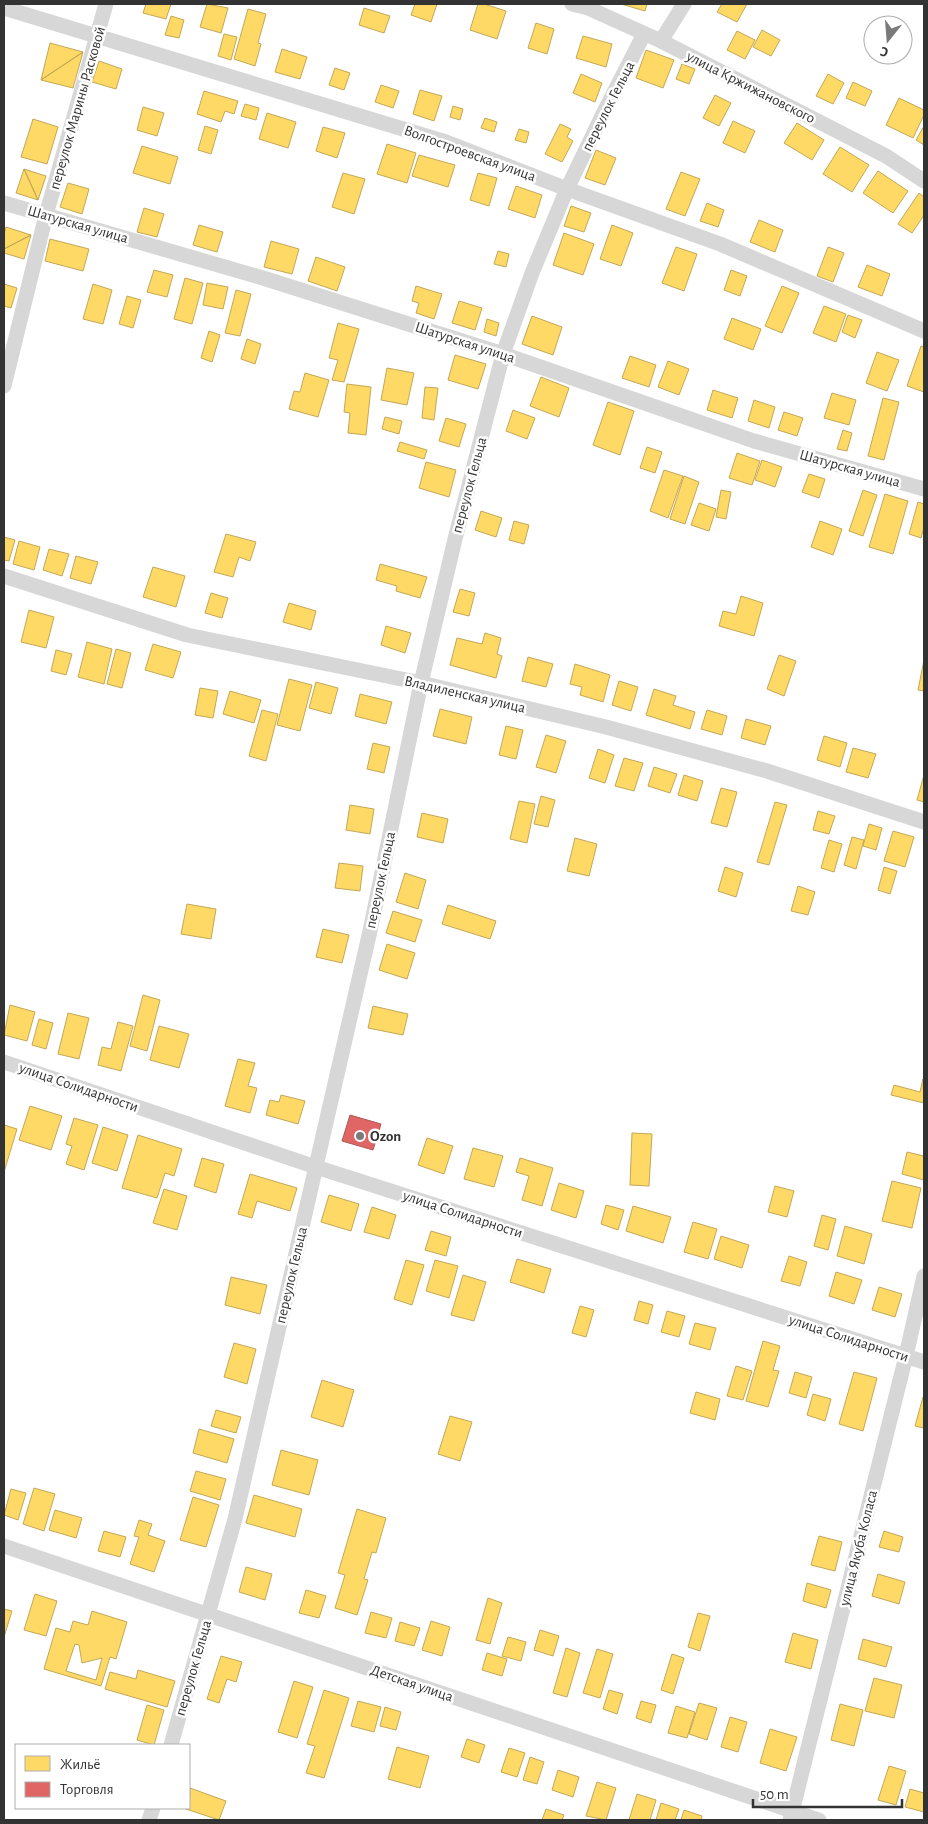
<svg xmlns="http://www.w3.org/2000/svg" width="928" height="1824" font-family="'Alegreya Sans',sans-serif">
<rect width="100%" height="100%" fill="#fff"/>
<!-- homes -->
<path fill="#ffd966" stroke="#c2a757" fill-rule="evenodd" d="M146,4h25l-5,15 -23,-6z
M207,4l21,4 -7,25 -21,-6z
M415,4h22l-6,18 -20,-7z
M478,4h6l22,7 -9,28 -27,-9z
M621,4h26l-2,7z
M722,4h25l-10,18 -20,-10z
M364,8l26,8 -6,17 -25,-8z
M248,9l18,5 -8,29 3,1 -6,22 -21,-7z
M171,16l13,4 -5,18 -14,-3z
M536,23l18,6 -7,25 -19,-6z
M762,30l18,10 -9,16 -18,-9z
M737,31l18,9 -10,19 -18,-9z
M224,34l13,3 -6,23 -13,-4z
M583,36l29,8 -6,23 -30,-9z
M50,43l33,9 -42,28z
M282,49l25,8 -7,22 -25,-7z
M646,50l28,10 -11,28 -27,-10z
M83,52l-10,36 -32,-8z
M99,61l23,8 -6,20 -24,-7z
M682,64l13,5 -6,15 -13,-5z
M335,68l15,5 -6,17 -15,-5z
M581,74l21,9 -7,19 -22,-9z
M828,74l16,9 -11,21 -17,-8z
M853,82l19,9 -7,15 -19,-8z
M381,85l18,6 -6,17 -18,-6z
M420,90l22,6 -8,25 -21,-7z
M204,91l34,10 -4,13 -9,-3 -4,11 -24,-8z
M715,95l16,8 -12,23 -16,-8z
M899,98l25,12v5l-11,23 -27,-13z
M245,104l14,4 -3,12 -15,-4z
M453,106l10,3 -3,11 -10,-3z
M143,107l21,6 -7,23 -20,-6z
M267,113l29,9 -8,26 -29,-9z
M485,118l12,4 -3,10 -13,-4z
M33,119l25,8 -11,37 -26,-7z
M733,121l22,10 -10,22 -22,-10z
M797,123l27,17 -12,20 -28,-17z
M560,124l11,5 -4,8 6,4 -11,21 -17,-8z
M205,126l13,4 -7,24 -13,-4z
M924,126v19l-8,-5z
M323,127l22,6 -8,25 -21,-7z
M519,129l10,3 -3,11 -11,-3z
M387,144l29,9 -9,30 -30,-9z
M142,146l36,11 -8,27 -37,-11z
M840,147l29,18 -17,27 -29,-18z
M596,150l20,8 -11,27 -20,-7z
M419,155l36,10 -7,22 -36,-11z
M24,169l22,7 -8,24z
M24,169l14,31 -22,-7z
M878,171l30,20 -15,22 -30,-20z
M681,172l19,7 -15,37 -19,-7z
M343,173l22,6 -11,35 -22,-7z
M478,173l19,5 -8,28 -19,-6z
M68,183l21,6 -7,25 -22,-7z
M516,186l26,9 -7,23 -27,-9z
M919,193l5,4v18l-12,18 -14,-9z
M707,203l17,7 -6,17 -18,-6z
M571,206l20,7 -7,19 -20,-6z
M144,208l20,6 -7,23 -20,-5z
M759,220l24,10 -8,22 -25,-10z
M199,225l24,7 -6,20 -24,-7z
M612,225l21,8 -12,33 -21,-7z
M6,227l25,8 -27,14v-15z
M564,233l30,11 -11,31 -30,-10z
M31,235l-7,24 -20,-6v-4z
M50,239l39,10 -6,22 -38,-10z
M271,241l28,8 -7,25 -28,-7z
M676,247l21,7 -13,37 -22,-8z
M828,247l16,6 -11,29 -16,-6z
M498,251l11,3 -3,13 -12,-3z
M316,257l29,10 -8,24 -29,-10z
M867,265l23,9 -8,22 -24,-9z
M154,270l19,5 -6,22 -20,-5z
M731,270l16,6 -7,20 -16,-6z
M185,278l18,5 -11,41 -18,-5z
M207,283l21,4 -5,22 -20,-4z
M4,284l13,4 -6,20 -7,-2z
M93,284l19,6 -9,34 -20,-5z
M416,286l26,8 -8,25 -18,-6 3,-10 -7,-2z
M782,286l17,7 -17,40 -17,-7z
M236,290l15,4 -11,42 -15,-3z
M127,296l14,4 -8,28 -14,-4z
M459,301l23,7 -7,22 -23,-7z
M824,306l22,8 -10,28 -23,-9z
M848,315l14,5 -7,18 -13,-6z
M532,316l30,11 -9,28 -31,-11z
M732,318l29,11 -8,21 -29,-11z
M487,319l12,4 -3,13 -12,-4z
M338,323l21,6 -15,53 -12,-2 6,-20 -9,-2z
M209,331l11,4 -8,27 -11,-4z
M247,339l14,5 -6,20 -14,-5z
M921,346l3,1v45l-17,-6z
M877,352l22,8 -12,31 -21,-8z
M455,355l31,9 -8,25 -30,-9z
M630,356l26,9 -7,22 -27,-9z
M668,361l21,8 -10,26 -21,-8z
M387,368l27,5 -7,32 -26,-5z
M305,373l24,7 -11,37 -29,-8 5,-18 6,1z
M541,377l28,11 -10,29 -29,-11z
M347,384l24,3 -5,48 -18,-2 2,-20 -6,-1z
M425,387l13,1 -4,32 -12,-2z
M713,390l25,8 -6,20 -25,-8z
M832,393l24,7 -7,25 -25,-7z
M883,398l16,4 -15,58 -16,-4z
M754,400l21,7 -6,21 -21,-7z
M608,402l26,9 -14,44 -27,-10z
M513,410l22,8 -8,21 -21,-8z
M784,412l19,6 -6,18 -19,-6z
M385,417l17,4 -3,13 -17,-5z
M446,418l20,6 -7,23 -20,-6z
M843,430l9,3 -5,18 -10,-2z
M400,442l27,8 -3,9 -27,-8z
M647,447l15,5 -7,21 -15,-5z
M737,453l23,8 -8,24 -23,-7z
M762,460l20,7 -7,20 -20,-7z
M426,462l30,8 -7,27 -30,-9z
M664,470l19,6 -15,42 -18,-7z
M809,474l16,5 -6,19 -17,-6z
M684,476l15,6 -14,42 -15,-5z
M721,490l10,2 -5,27 -10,-2z
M863,490l14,5 -14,41 -14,-5z
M885,494l23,7 -15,53 -24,-7z
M918,502l6,2v23l-3,11 -12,-4z
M699,503l17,6 -7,22 -18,-6z
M481,511l21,7 -6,19 -21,-7z
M514,521l15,4 -5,19 -15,-4z
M820,521l22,8 -9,26 -22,-8z
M226,534l30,8 -6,19 -11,-4 -6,20 -19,-5z
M4,537l11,3 -6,21 -5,-1z
M19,541l21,6 -6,23 -21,-6z
M49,549l20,5 -7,22 -19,-6z
M76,556l22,6 -7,22 -21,-6z
M380,564l47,13 -7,21 -24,-7 1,-5 -21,-6z
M153,567l32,9 -9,31 -33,-10z
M460,589l15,4 -6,23 -16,-4z
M211,593l17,5 -6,20 -17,-5z
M741,596l22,7 -9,33 -35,-10 4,-15 13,3z
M289,603l27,8 -5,19 -28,-8z
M29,610l25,7 -8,31 -25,-6z
M386,626l25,7 -6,20 -24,-8z
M485,633l16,5 -4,16 5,2 -6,22 -46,-13 7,-27 25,6z
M87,642l25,7 -8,35 -26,-7z
M153,644l28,8 -8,26 -28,-8z
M116,649l15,4 -9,35 -15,-4z
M56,650l16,4 -6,21 -15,-4z
M779,655l17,6 -12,35 -17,-7z
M528,657l25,7 -7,23 -24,-6z
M924,660v31l-6,-1z
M575,664l35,11 -7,27 -23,-7 2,-8 -12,-3z
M289,679l23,6 -12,46 -23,-6z
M619,681l19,6 -7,24 -19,-6z
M316,682l22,6 -7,26 -22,-6z
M200,688l18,3 -5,27 -18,-3z
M654,689l22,7 -3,9 22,7 -5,17 -44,-14z
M230,691l31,9 -7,23 -31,-9z
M360,694l32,8 -6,22 -31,-8z
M440,709l32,8 -6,27 -33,-8z
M262,710l16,4 -12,47 -17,-5z
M707,710l20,6 -5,19 -21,-6z
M746,719l25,7 -6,19 -24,-7z
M506,726l17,4 -7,29 -17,-4z
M546,735l20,6 -10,32 -20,-6z
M824,736l23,7 -7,24 -23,-7z
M373,743l17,4 -6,26 -17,-4z
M853,748l23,6 -8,24 -22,-6z
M598,749l16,6 -9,28 -16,-5z
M624,758l19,5 -9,28 -19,-5z
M654,767l23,7 -7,19 -22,-7z
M684,775l19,6 -6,20 -19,-6z
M924,775v27l-7,-2z
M721,788l16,4 -10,35 -16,-4z
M541,796l14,4 -7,27 -14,-3z
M519,801l16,3 -8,39 -17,-4z
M775,802l12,3 -18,60 -12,-3z
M350,805l24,4 -4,25 -24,-4z
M818,811l17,5 -6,18 -16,-4z
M422,813l26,6 -5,24 -26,-6z
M869,824l13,4 -6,22 -13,-4z
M893,831l21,6 -9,30 -21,-6z
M852,837l12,3 -8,29 -12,-4z
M575,838l22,6 -8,32 -22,-5z
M829,840l13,4 -8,28 -13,-4z
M339,863l24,3 -3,25 -25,-3z
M725,867l18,6 -7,24 -18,-6z
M884,867l13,4 -7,23 -12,-4z
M405,873l21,7 -8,29 -22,-7z
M798,886l17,6 -7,23 -17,-4z
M187,904l29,5 -5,30 -30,-5z
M448,905l48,16 -6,18 -48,-15z
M393,911l29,9 -7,22 -29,-9z
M323,929l26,6 -7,28 -26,-6z
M387,944l28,9 -8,26 -28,-9z
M143,995l17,5 -13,51 -17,-5z
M10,1005l25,7 -8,29 -23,-6z
M373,1006l35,8 -5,21 -35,-7z
M68,1013l21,5 -10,41 -21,-5z
M39,1019l14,4 -7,26 -14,-4z
M118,1022l15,4 -12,45 -23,-6 4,-18 9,2z
M159,1026l30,8 -10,34 -29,-8z
M238,1059l17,4 -7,23 9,2 -7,25 -25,-7z
M923,1079l1,24 -33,-8 3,-10 26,7z
M281,1095l24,6 -7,23 -32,-9 4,-15 9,2z
M30,1106l32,10 -11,34 -32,-10z
M74,1118l24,7 -14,45 -18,-6 6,-18 -6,-2z
M4,1125l13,4 -13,43z
M103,1127l25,8 -11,36 -25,-8z
M632,1133l20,1 -3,52 -19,-1z
M138,1135l44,14 -8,27 -9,-3 -8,25 -35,-10z
M427,1138l26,8 -9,28 -26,-9z
M473,1148l30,8 -9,31 -30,-8z
M907,1152l17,4v24l-22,-6z
M202,1158l22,6 -8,29 -22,-7z
M520,1158l33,10 -11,38 -20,-6 7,-24 -13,-4z
M250,1174l47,14 -7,23 -33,-10 -5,17 -14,-4z
M892,1181l29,7 -9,40 -30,-7z
M559,1183l25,8 -8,27 -25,-8z
M775,1186l19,5 -7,26 -19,-5z
M164,1189l23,7 -10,34 -24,-7z
M329,1195l30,9 -8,27 -30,-9z
M606,1205l18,5 -6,20 -17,-6z
M633,1206l38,11 -8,26 -37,-12z
M372,1207l24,8 -7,24 -25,-7z
M822,1215l14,4 -8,31 -14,-4z
M693,1222l24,7 -9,30 -24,-7z
M845,1226l27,8 -8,30 -27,-8z
M431,1231l20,6 -5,19 -21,-6z
M721,1236l28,9 -7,23 -28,-9z
M789,1256l18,6 -7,24 -19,-5z
M517,1259l34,10 -7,24 -34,-11z
M406,1260l18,5 -12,40 -18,-6z
M435,1260l23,6 -9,32 -23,-7z
M836,1272l26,8 -8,24 -25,-8z
M463,1275l23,7 -12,39 -23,-6z
M231,1277l36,8 -7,29 -35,-9z
M879,1287l23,7 -7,23 -23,-7z
M639,1301l14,4 -5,19 -14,-4z
M580,1306l14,4 -8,27 -14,-4z
M667,1311l18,5 -6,21 -18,-5z
M695,1323l21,5 -6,22 -21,-6z
M763,1341l17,5 -7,24 6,1 -11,36 -22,-6z
M234,1343l22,6 -9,35 -23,-7z
M736,1366l16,5 -9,29 -16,-4z
M795,1372l17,5 -6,21 -17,-5z
M854,1372l23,6 -14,53 -24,-7z
M322,1380l32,10 -11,37 -32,-10z
M696,1392l24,7 -5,21 -25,-7z
M813,1394l18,5 -6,22 -18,-6z
M923,1397h1v31l-9,-2z
M216,1410l25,7 -5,16 -25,-7z
M450,1416l22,6 -12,39 -22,-7z
M199,1429l35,10 -7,24 -34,-10z
M281,1450l37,10 -9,35 -37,-10z
M196,1471l30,8 -6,21 -30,-9z
M34,1488l21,6 -11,37 -21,-7z
M11,1489l15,4 -8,27 -14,-5z
M254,1495l48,14 -7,28 -49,-14z
M193,1497l26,8 -13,42 -26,-7z
M357,1509l29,9 -10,35 -4,-1 -8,27 4,1 -11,35 -22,-7 10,-33 -7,-2z
M55,1510l27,8 -6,20 -27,-8z
M139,1520l13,4 -4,11 17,6 -11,31 -24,-8 9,-27 -5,-1z
M104,1531l22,6 -6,20 -22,-6z
M884,1531l19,6 -4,15 -20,-5z
M819,1536l23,6 -7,29 -24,-6z
M246,1567l26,7 -7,26 -26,-8z
M878,1574l27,8 -6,22 -27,-8z
M807,1583l24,7 -5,18 -23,-7z
M306,1590l20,6 -7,22 -20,-5z
M35,1594l22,7 -11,35 -22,-6z
M488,1598l14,5 -12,41 -14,-4z
M4,1609l8,2 -8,26z
M92,1611l35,11 -11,37 -6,-2 -9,29 -57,-17 12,-41 14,4 3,-11 15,4zM75,1644l4,1 3,18 20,-5 -6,22 -30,-9z
M371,1612l21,6 -6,20 -21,-5z
M698,1613l12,3 -10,35 -12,-4z
M431,1621l19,6 -8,29 -20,-6z
M400,1622l20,6 -6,18 -19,-5z
M540,1630l19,6 -6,20 -19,-6z
M793,1633l25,7 -7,29 -26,-7z
M508,1637l18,5 -5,19 -19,-5z
M863,1639l29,8 -6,20 -28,-8z
M566,1648l14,5 -13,44 -14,-4z
M597,1649l16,5 -13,44 -17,-5z
M487,1653l20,6 -5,17 -20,-6z
M672,1654l12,4 -11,36 -12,-4z
M221,1656l21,6 -6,20 -9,-3 -8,24 -12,-4z
M138,1670l37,11 -8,26 -62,-18 5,-17 26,7z
M874,1678l28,7 -8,33 -29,-7z
M294,1681l19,6 -16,51 -19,-6z
M324,1690l25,8 -25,80 -18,-5 9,-27 -8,-2z
M609,1690l14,4 -6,20 -14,-5z
M358,1701l23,6 -7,25 -23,-6z
M641,1701l15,4 -5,18 -15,-5z
M699,1703l18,5 -10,32 -18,-6z
M840,1704l23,6 -9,36 -23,-6z
M147,1705l17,5 -10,35 -17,-5z
M676,1706l19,6 -8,26 -19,-5z
M385,1707l16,5 -5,18 -16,-4z
M730,1717l17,5 -9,30 -17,-5z
M770,1729l27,8 -11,34 -26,-8z
M467,1739l18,6 -6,18 -18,-6z
M397,1747l32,9 -9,32 -32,-9z
M509,1748l16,5 -8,24 -16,-5z
M530,1757l14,5 -7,22 -14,-4z
M889,1766l17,5 -10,34 -18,-5z
M558,1770l21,7 -6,20 -21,-7z
M597,1782l19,6 -10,32 -20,-4z
M190,1788l36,13 -7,19 -36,-12h6z
M910,1789l14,4v19l-19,-5z
M637,1794l19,6 -6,20h-21z
M661,1803l18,6 -4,11h-19z
M546,1809l18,6 -2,5h-20z
M684,1810l18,6 -1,4h-20z"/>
<!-- shops -->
<path fill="#e06666" stroke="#ac5757" d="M350,1115l31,9 -8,26 -31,-9z"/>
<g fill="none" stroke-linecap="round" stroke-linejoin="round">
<!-- street -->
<path stroke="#d7d7d7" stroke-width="15" d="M572,4l16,4 73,33 225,115 38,25
M4,8l442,134 121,47 153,55 204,87
M661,41l23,-37
M4,203l259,75 240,76 251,87 170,48
M4,386l42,-171 60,-211
M4,576l183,59 234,48 185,44 161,44 157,51
M4,1062l312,105 608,195
M4,1546l815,274
M171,1745l64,-226 135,-588 51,-248 34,-144 48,-185 29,-81 35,-84 37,-77 40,-78
M149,1820l4,-12
M790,1820l116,-464 18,-80"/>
</g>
<!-- markers -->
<circle fill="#7a7a7a" stroke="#fff" stroke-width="2" cx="360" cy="1136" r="5"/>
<g text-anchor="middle" stroke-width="5" stroke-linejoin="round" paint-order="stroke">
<!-- street labels -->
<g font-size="15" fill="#333" stroke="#fff">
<text transform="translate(751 87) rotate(27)" y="5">улица Кржижановского</text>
<text transform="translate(608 106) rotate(-63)" y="5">переулок Гельца</text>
<text transform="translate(77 108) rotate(-74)" y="5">переулок Марины Расковой</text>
<text transform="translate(470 153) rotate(20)" y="5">Волгостроевская улица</text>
<text transform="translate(78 224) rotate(16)" y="5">Шатурская улица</text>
<text transform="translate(465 342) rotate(18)" y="5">Шатурская улица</text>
<text transform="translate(850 468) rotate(16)" y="5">Шатурская улица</text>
<text transform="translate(469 485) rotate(-75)" y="5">переулок Гельца</text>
<text transform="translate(465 694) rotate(13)" y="5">Владиленская улица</text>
<text transform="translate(380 880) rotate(-78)" y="5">переулок Гельца</text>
<text transform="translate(79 1087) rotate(19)" y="5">улица Солидарности</text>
<text transform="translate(463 1214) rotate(18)" y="5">улица Солидарности</text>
<text transform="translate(291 1275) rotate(-77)" y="5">переулок Гельца</text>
<text transform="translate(849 1338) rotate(18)" y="5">улица Солидарности</text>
<text transform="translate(858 1548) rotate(-76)" y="5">улица Якуба Коласа</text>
<text transform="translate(193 1668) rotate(-74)" y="5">переулок Гельца</text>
<text transform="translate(412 1683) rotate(19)" y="5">Детская улица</text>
</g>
<!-- poi labels -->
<g font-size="15" font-weight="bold" fill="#333" stroke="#fff" text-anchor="start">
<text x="370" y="1141">Ozon</text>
</g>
</g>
<!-- border -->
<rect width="928" height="1824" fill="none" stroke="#333333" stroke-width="10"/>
<!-- legend -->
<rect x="15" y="1744" width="175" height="65" fill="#ffffff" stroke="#adadad"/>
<rect x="25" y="1756" width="25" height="15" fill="#ffd966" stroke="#adadad"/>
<text x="60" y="1769" font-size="15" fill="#333333">Жильё</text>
<rect x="25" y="1782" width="25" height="15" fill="#e06666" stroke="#adadad"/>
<text x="60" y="1794" font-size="15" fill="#333333">Торговля</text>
<!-- north arrow -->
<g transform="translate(888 40) rotate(197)"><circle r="24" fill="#ffffff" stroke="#adadad"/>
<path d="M0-4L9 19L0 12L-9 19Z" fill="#7a7a7a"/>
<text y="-8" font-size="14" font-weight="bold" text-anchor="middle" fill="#333333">С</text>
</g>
<!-- scale -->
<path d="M753 1799v8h149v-8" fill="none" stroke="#333333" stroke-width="2.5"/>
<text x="760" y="1799" font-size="15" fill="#333333" stroke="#ffffff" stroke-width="4" paint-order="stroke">50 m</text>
</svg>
